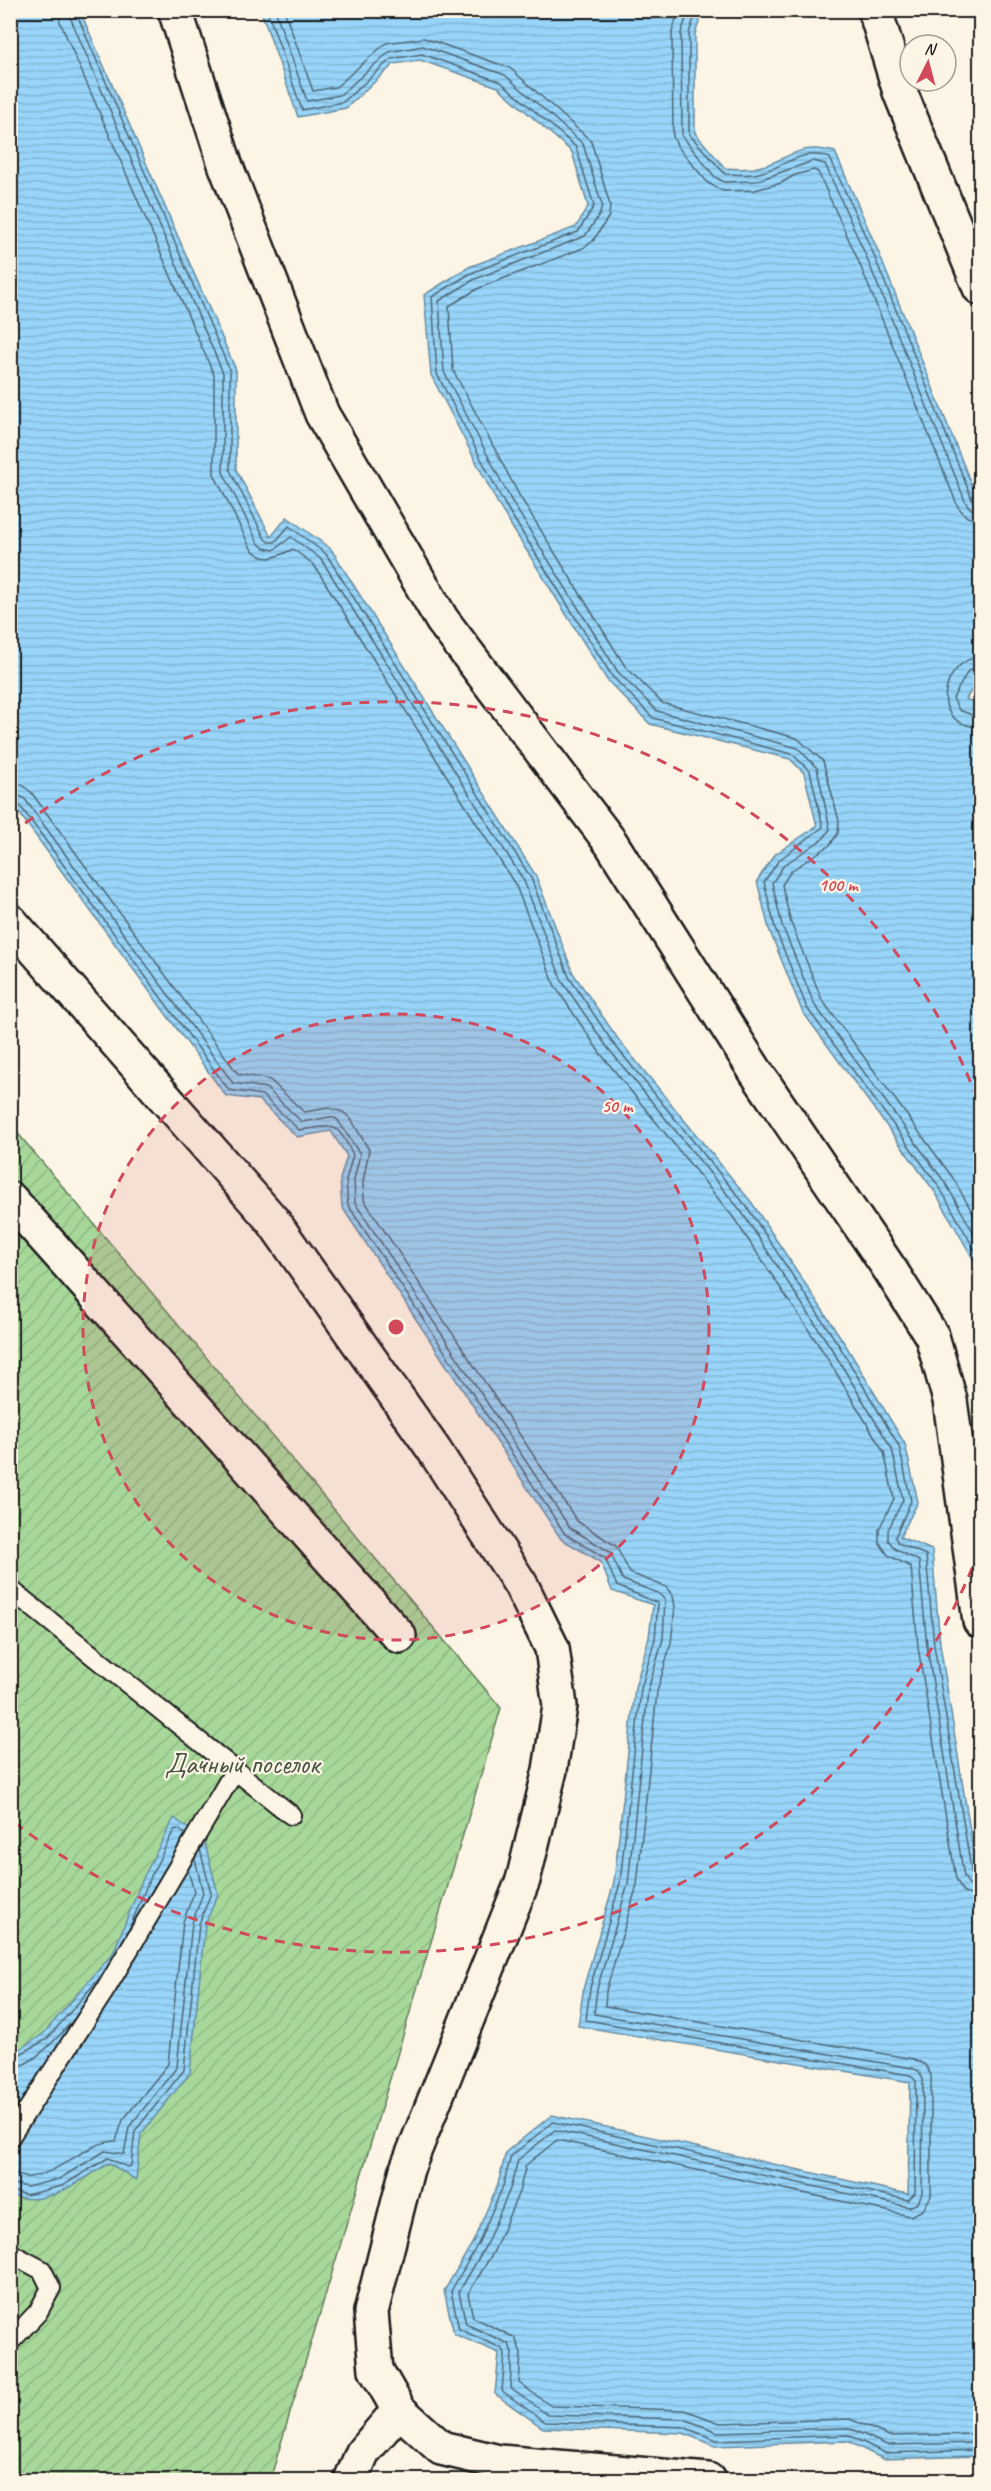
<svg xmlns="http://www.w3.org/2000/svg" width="991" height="2491" font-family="Caveat,sans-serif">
<defs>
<pattern id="garden-furrows" width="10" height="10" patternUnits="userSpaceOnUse" patternTransform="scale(1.5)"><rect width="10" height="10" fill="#a7d89a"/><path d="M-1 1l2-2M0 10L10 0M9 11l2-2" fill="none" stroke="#8fb984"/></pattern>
<pattern id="water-rules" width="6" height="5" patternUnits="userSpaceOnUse" patternTransform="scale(1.5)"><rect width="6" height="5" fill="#98d5f9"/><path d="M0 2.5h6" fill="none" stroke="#82b6d5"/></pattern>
</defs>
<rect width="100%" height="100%" fill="#fcf5e5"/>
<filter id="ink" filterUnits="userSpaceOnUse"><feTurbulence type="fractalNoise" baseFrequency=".0167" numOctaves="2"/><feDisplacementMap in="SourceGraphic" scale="12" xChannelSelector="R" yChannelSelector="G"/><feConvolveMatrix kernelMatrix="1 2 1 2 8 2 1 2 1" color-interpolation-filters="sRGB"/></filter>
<g filter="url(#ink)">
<!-- garden -->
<path fill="url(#garden-furrows)" stroke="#627a5b" stroke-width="1.5" d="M10,1124l491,584 -231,772h-259z"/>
<!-- water -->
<path fill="url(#water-rules)" stroke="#668ba1" stroke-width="1.5" d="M10,11h70l156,359v99l35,68 16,-20 44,32 205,327 37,97 45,66 134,164 93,141 60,100 13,58 -18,35 32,13 8,94 40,249v242l-2,1 2,4v316l-97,3 -36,-18 -132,5 -32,-13 -140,-5 -48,-34 4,-41 -45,-19 -10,-43 29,-49 25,-58 8,-32 46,-37 356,79 2,-112 -332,-56 6,-40 30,-104 21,-194 14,-51 4,-32 -41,-14 -11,-29 -40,-23 -219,-332 -2,-28 7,-23 -16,-25 -34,6 -38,-37 -33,-4 -215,-294z
M261,11h442l-8,23v99l30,35c9,1 20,1 29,0 35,-6 40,-27 81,-16l43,99 102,255v170l-14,23 14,6v566l-45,-79 -133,-181 -33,-82 -12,-48 17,-26 43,-29 -13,-53 -14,-14 -140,-35 -43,-44 -108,-174 -68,-131 -7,-80 45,-28 107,-40 12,-21 -16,-54 -74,-65 -78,-27 -26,4 -48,44 -48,9z
M174,1818l30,22 14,54 -13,31 -15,148 -49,61 -5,46 -27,-17c-29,18 -64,46 -98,32l-1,-139 33,-22 70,-81 31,-77z"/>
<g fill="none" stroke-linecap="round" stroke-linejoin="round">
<!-- shore -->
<path stroke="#4e6674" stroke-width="1.5" d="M58,10l2,12 154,353v99l36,73c14,18 27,10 43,2l21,16 202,321 39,100 45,67 133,164 93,139 58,96 10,47 -15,30v13l9,13 23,12 7,80 38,232 8,14 16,5
M67,10l156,363v99l35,71 6,5 10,2 17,-13 30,22 203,322 38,100 45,66 134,164 92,140 59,98 11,51 -15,30v10l7,9 24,12 8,85 37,231 6,9 10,3
M75,10l155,361v99l35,69 4,3h6l14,-16 37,28 205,324 38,99 44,66 134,164 93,140 59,99 12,55 -16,36 3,6 28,12 8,90 38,230 3,5 5,1
M267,10l35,100 41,-8 48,-43 31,-5 79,28 75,65 18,59 -16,26 -107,41 -39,24 5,77 67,129 108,173 41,42 139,36 18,17 13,56 -44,33 -15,22 11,46 32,80 133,180 40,71
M275,10l32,91 33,-6 49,-43 34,-6 82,29 78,69 19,61 -2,9 -15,22 -110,43 -36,22 5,71 67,128 107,172 39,39 141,37 19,20 13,61 -6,9 -40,27 -12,18 10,42 32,79 132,180 34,60
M284,10l29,81 23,-4 50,-44 38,-5 86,30 81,73 19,64 -1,11 -16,25 -10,7 -104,40 -30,18 4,64 66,125 106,171 37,37 135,35 26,23 16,60 -1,12 -8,12 -39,26 -9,14 9,38 31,77 131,178 27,48
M679,10l-7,22 1,105 5,10 30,36 15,8 32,-1 26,-7 14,-8 19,-5 4,2 40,88 100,247 9,10 13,3
M689,10l-8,23 1,103 33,41 9,5 32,-1 57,-20 12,3 41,92 100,247 5,6 9,2
M697,10l-8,23v101l36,40c9,0 20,1 29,0 28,-4 47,-28 76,-16l43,95 99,246 8,5
M980,657c-35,1 -56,68 0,70
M980,666l-12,5 -15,27 6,12 21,8
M10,783l12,2 9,7 207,282 32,6 34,32 25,-4 14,4 8,7 18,31 -6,32 1,18 213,321 39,25 14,27 36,14 7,9 2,11 -4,36 -14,49 -20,193 -31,106 -1,15 309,53 11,6 6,10v121l-8,14 -13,6 -353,-76 -31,25 -7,27 -25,59 -26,43 5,23 42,21 6,15 -2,30 32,23 134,4 35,13 130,-4 39,17 91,-2
M10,792l14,6 209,285 33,5 36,34 28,-5 7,2 23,35 -6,26 1,23 215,325 40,24 13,28 35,13 7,7 -2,39 -15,51 -20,194 -31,105 -3,25 318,54 7,3 4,8 -1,114 -4,10 -9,4 -354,-77 -37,30 -8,29 -25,58 -26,45 7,32 43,20 3,9 -2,35 38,27 136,4 34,13 131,-4 38,17 93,-2
M10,800l8,3 211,287 33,5 37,35c35,-4 37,-11 54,25l-7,25 2,25 217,329 40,24 12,28 41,17 -3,36 -14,50 -21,194 -30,105 -4,32 324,55 6,6 -1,112 -7,7 -355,-78 -42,34 -8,30 -25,58 -27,47 8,38 44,20 2,5 -3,37 43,31 138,5 34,13 131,-5 37,18 95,-3
M129,1929l21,-51 24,-48 4,-1 7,5
M10,2060l37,-21 55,-64
M10,2068c23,-1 50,-33 64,-49
M10,2174c7,0 13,4 19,3 33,-3 55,-35 87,-36l7,-21 45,-56 15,-142 11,-30 -6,-22
M10,2183l17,4 32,-8 46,-28 19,3 5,-27 48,-60 15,-144 11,-30 -8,-34
M10,2190l16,5 36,-9 46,-28 19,9 4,-1 4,-35 49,-61 15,-146 12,-31 -11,-44"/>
<defs>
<path id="lane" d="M10,1589l281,226
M10,2137l97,-150 128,-217
M10,2253l32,17 9,18 -13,24 -28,30"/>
<path id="street" d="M175,10l50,154 97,250 120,206 169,223 145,229 135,199 41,65 18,64 30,221
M875,10l25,82 80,196
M10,921l263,300 161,229 87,135 31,63 8,58 -10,64 -27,110 -116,289 -36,143 5,58 23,40 42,38 58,14 209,18
M10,1199l389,437
M351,2480l12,-28 36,-42"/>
</defs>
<!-- lane casing -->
<use href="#lane" stroke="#1c1c1c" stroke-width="22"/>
<!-- street casing -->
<use href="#street" stroke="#1c1c1c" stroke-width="38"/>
<!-- lane -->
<use href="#lane" stroke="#fcf5e5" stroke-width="18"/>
<!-- street -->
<use href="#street" stroke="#fcf5e5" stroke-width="33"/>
</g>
</g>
<!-- distance rings -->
<circle cx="396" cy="1327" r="313" fill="#d1495b" fill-opacity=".12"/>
<g fill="none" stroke="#d1495b" stroke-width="3" stroke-dasharray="10 8">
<circle cx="396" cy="1327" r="313"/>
<path d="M979 1551A625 625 0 0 1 11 1820M11 834A625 625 0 0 1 979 1103"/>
</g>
<g text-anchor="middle" stroke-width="4.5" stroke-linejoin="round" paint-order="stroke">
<!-- park labels -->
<g font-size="28" fill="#465442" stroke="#fcf5e5">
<text x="242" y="1773">Дачный поселок</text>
</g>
</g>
<circle cx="396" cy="1327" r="9" fill="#d1495b" stroke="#fcf5e5" stroke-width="3"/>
<g font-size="18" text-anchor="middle" font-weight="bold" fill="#d1495b" stroke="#fcf5e5" stroke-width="4.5" stroke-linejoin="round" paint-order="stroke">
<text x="838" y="891">100 m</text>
<text x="617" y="1112">50 m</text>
</g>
<!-- margin -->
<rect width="991" height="2491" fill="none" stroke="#fcf5e5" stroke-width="36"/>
<rect x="18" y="18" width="955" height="2455" fill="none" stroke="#1c1c1c" stroke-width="2" filter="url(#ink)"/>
<!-- north arrow -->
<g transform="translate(928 63) rotate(6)"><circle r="28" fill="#fcf5e5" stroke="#a29e95" stroke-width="1.5"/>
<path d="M0-4.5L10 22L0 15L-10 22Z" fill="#d1495b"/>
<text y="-9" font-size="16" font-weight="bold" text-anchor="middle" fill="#1c1c1c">N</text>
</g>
</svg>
